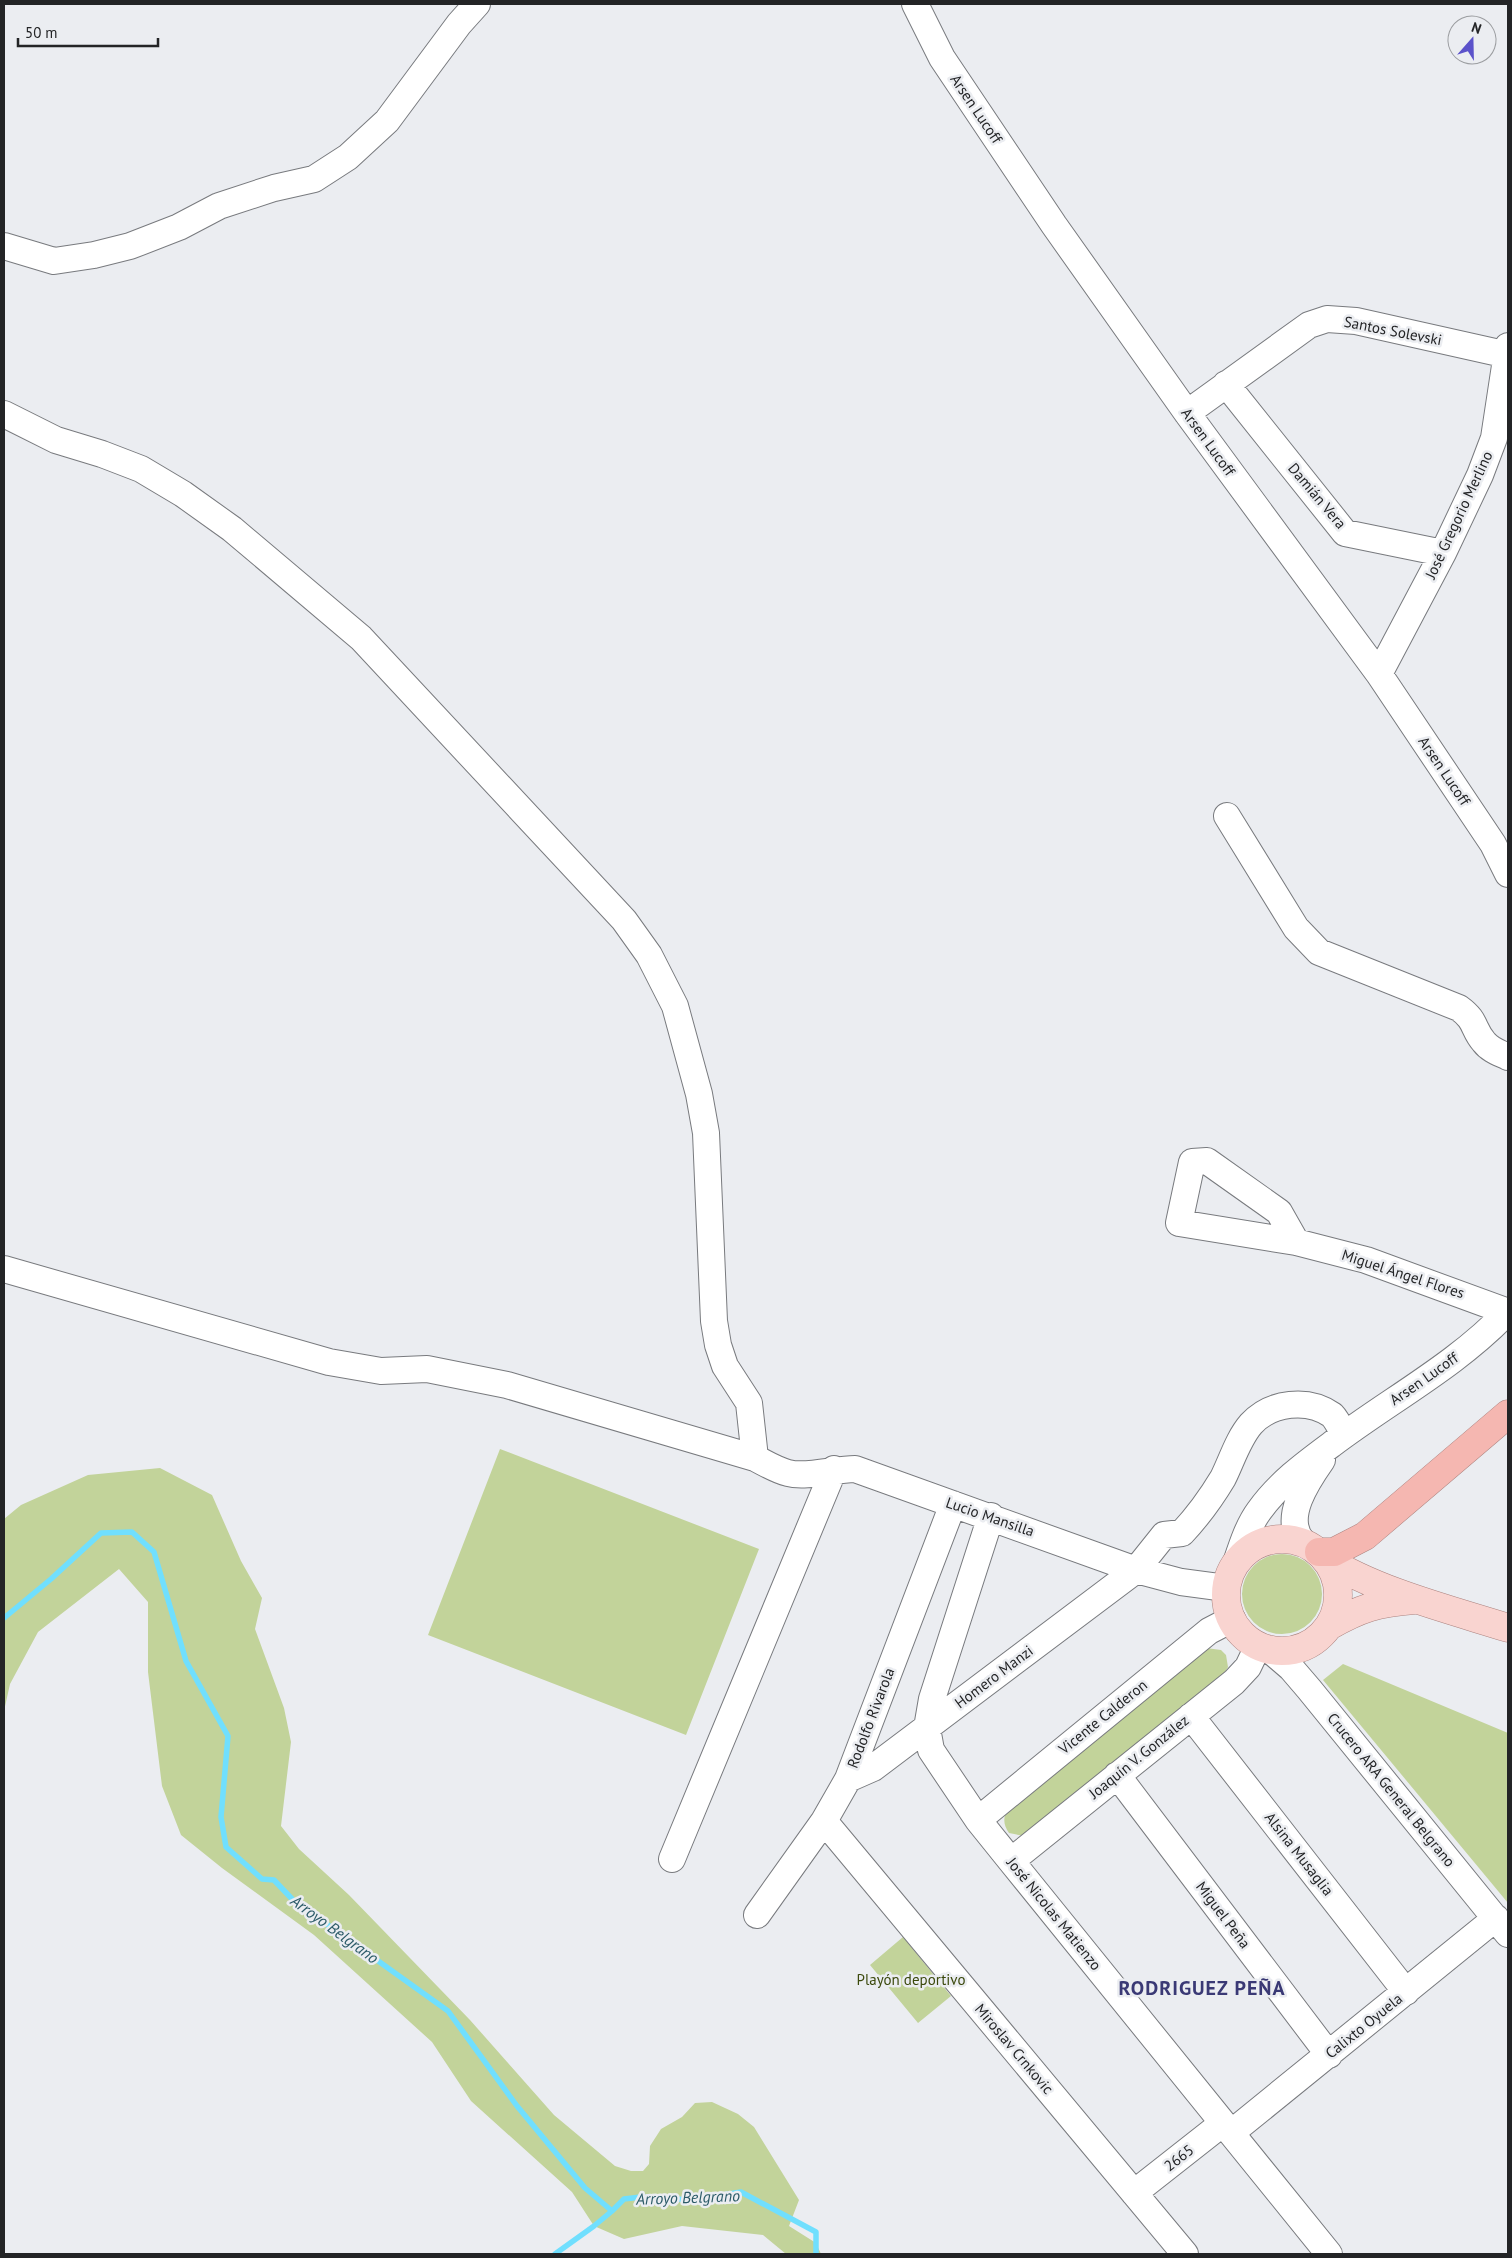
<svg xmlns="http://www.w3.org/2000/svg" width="1512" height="2258" font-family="'PT Sans',sans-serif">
<rect width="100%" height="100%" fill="#ebedf1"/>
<!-- green -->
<path fill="#c2d39a" d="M500,1449l259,100 -73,186 -258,-100z
M160,1468l52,27 29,66 21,37 -7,31 29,79 7,34 -10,84 18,23 50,46 121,125 84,95 61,51 16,5h12l6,-7 1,-18 11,-17 21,-12 13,-14 17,-1 26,12 16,13 45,73 -10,26 27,17 5,11h-35l-23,-19 -81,-9 -58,13 -30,-13 -22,-34 -101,-91 -39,-59 -118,-107 -92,-67 -41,-33 -19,-49 -14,-114v-70l-29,-33 -81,63 -28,52 -6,27v-192l17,-14 67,-30z
M1242 1594a40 40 0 1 1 80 0a40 40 0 1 1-80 0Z
M1206,1648l15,2 5,5 2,12 -6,10 -198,159 -15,-3c-5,-7 -6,-13 -3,-21z
M1343,1664l165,69v170l-185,-223z
M903,1937l48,59 -33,27 -48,-58z"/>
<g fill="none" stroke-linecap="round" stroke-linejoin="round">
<!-- stream -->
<path stroke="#70dffe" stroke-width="5.5" d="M4,1618l47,-39 50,-46 31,-1 22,20 32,109 42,75 -7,81 5,30 36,32 12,1 19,20 155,111 69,95 68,82 27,23 12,-12 17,-2 51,3 49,-8 75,40v22
M555,2254l39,-28 18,-15"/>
<defs>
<path id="minor" d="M915,4l27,54 112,167 133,188 192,261 114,170 15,30
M4,246l50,15 40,-6 36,-9 49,-19 40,-21 55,-18 40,-9 34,-22 39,-36 72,-97 18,-20
M1226,384l119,149 98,20
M1187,413l122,-88 18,-6 29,2 152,34
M4,414l52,26 46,14 39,15 42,25 49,35 129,109 263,282 25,35 26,51 24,88 7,39 8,188 4,24 7,21 24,37 6,55
M1379,674l64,-121 37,-78 14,-37 14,-92
M1227,816l69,112 23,24 140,56c18,13 13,20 25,34 6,8 16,11 24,15
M1296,1242l-17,-30 -72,-51 -15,1 -13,61 117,19 70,18 142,52
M4,1269l325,93 52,9 46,-2 80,16 248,73c10,5 21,12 33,15 18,5 47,-4 67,-4l281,101 45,12 45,6
M991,1516l-59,183 -5,29 4,22 47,70 33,41 318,393
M1303,1542c-22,-23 5,-62 19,-82
M1236,1563c6,-18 12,-37 23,-52 20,-28 46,-47 73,-67 58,-44 125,-79 176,-133
M1270,1650l21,18 18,21 199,245
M1191,1716l215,276
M1117,1775l212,280
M848,1779l25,-11 263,-198 28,-35 18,-2c16,-17 29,-35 41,-55 9,-18 15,-39 28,-54 20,-22 57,-26 81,-9 5,5 9,14 12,20
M978,1820l231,-189 23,-12
M824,1821l361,433
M672,1859l162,-390
M1011,1861l223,-179 14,-15 10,-21
M757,1915l67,-94 24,-42 105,-275
M1231,2133l265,-215
M1134,2193l89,-70"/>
<path id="major" d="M1226 1595a56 56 0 1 1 112 0a56 56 0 1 1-112 0Z
M1326,1559c50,32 125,51 182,69
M1329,1626c32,-18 48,-23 85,-26"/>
<path id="highway" d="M1319,1552h15l31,-16 143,-122"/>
</defs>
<!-- minor casing -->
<use href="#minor" stroke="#787a7e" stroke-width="28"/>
<!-- major casing -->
<use href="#major" stroke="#ac8480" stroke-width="29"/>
<!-- highway casing -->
<use href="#highway" stroke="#ac8480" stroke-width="29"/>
<!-- minor -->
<use href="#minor" stroke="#fff" stroke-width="26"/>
<!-- major -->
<use href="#major" stroke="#f9d4d0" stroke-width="28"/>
<!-- highway -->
<use href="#highway" stroke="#f5b7b1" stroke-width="28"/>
</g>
<g text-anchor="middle" stroke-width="5" stroke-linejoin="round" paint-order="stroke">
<!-- street labels -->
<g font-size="15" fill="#232426" stroke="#ebedf1">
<text transform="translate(976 109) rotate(56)" y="5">Arsen Lucoff</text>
<text transform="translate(1393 331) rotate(11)" y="5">Santos Solevski</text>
<text transform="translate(1208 442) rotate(54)" y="5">Arsen Lucoff</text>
<text transform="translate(1317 496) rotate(50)" y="5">Damián Vera</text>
<text transform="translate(1459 515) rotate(-65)" y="5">José Gregorio Merlino</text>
<text transform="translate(1444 771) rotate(56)" y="5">Arsen Lucoff</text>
<text transform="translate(1403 1274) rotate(18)" y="5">Miguel Ángel Flores</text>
<text transform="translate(1424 1379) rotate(-35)" y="5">Arsen Lucoff</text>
<text transform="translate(990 1517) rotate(19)" y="5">Lucio Mansilla</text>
<text transform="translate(994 1677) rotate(-37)" y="5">Homero Manzi</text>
<text transform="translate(1103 1717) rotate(-39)" y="5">Vicente Calderon</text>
<text transform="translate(871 1718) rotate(-69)" y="5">Rodolfo Rivarola</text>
<text transform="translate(1139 1757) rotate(-39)" y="5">Joaquín V. González</text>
<text transform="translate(1391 1790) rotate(51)" y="5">Crucero ARA General Belgrano</text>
<text transform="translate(1299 1854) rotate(52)" y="5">Alsina Musaglia</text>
<text transform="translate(1054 1914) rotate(51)" y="5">José Nicolas Matienzo</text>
<text transform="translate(1223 1915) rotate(53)" y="5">Miguel Peña</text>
<text transform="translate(1364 2026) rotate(-39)" y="5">Calixto Oyuela</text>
<text transform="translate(1014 2049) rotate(50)" y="5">Miroslav Crnkovic</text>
<text transform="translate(1179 2158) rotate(-38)" y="5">2665</text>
</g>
<!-- park labels -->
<g font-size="15" fill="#3b490c" stroke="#ebedf1">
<text x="911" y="1985">Playón deportivo</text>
</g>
<!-- water labels -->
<g font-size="16" font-style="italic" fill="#2c5b68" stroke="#ebedf1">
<text transform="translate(335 1929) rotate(36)" y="6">Arroyo Belgrano</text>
<text transform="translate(688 2197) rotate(-2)" y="6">Arroyo Belgrano</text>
</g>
<!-- district labels -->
<g font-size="20" font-weight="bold" letter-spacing="1" fill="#3a3975" stroke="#ebedf1">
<text x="1202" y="1995">RODRIGUEZ PEÑA</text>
</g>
</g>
<!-- border -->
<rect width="1512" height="2258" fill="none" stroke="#232426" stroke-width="10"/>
<!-- north arrow -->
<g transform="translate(1472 40) rotate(20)"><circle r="24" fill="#ebedf1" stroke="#9b9da0"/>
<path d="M0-4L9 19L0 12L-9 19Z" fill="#5b52ca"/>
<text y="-8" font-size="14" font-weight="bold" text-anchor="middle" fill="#232426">N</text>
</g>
<!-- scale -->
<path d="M18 38v8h140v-8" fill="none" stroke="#232426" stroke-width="2.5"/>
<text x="25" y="38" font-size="15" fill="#232426" stroke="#ebedf1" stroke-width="4" paint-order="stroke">50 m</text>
</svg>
